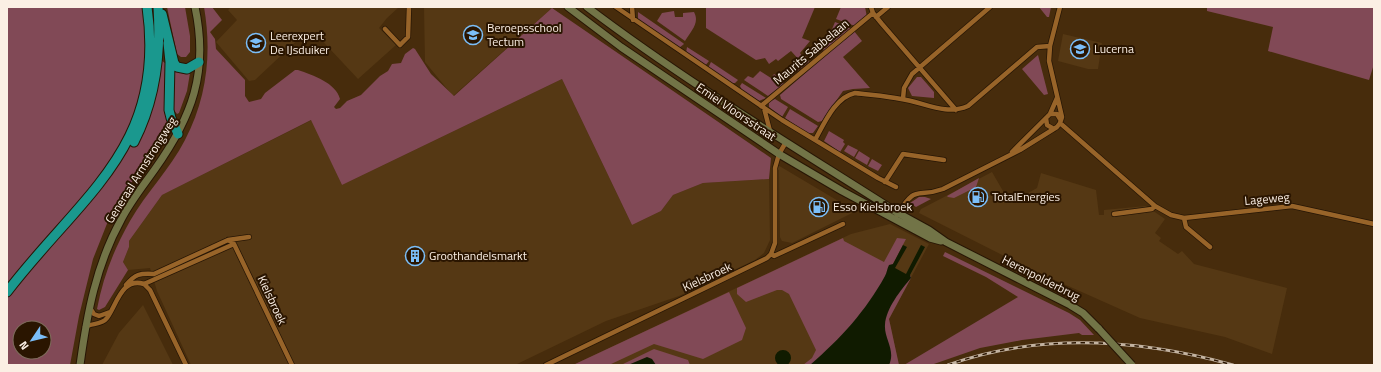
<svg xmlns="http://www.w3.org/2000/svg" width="1381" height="372" font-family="'Titillium Web',sans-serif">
<rect width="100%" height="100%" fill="#472c0c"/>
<!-- built -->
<path fill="#553814" d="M231,7h168l-12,11 -8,10 17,17 -38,34 -43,-46 -9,-1 -51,48 -6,1 -33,-39 21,-22 -9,-10z
M424,7h127l1,1 -99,88 -28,-34z
M1063,34l39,9 -4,26h-10l-30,-8z
M562,79l70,146 29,-14 12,-16 30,-12 66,-4 1,61 -6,13 -9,7 -76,36 -73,25 -91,44h-324l-34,-74 -7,-23 -22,2 -5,-8 6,-15v-6l33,-46 150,-75 30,65z
M776,164l64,38 16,9 -64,32 -10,-2 -2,-4 -1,-67 -4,-2z
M992,172l18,31 27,-15 4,-15 55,17 3,25h5v-5l42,-4 19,13 -10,14 6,5 -2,3 19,13 4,-3 12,13 93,24 -15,66 -47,-17 -85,-19 -112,-50 -109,-55 2,-4z
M890,224l39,20 -40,75 10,46h-326l278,-131z
M143,305l30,60h-71l17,-32z"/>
<!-- green -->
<path fill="#814956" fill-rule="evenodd" d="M7,7h137l3,41 19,16 -2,47 5,16 -9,18 -46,61 -21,53 -14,57 -9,49h-63zM20,328h24v24h-24z
M167,7h18l5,29v16l-4,5h-5l-4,-3z
M204,7h8l10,13 -12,12 5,7 1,10 29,31v16l4,6 12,-3 4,-6 30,-23h3c15,5 38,13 42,29l-6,8 2,2 4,-1 7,-7 14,-6 19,-19 8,-5 4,-7 9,-1 4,-9 8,-6 2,1 16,25 23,22 98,-88 219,150 -2,21 -66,4 -30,12 -12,16 -29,14 -70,-146 -220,106 -31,-65 -149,75 -33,46v6l-6,15 5,8 -23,37 -6,3 -2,-1c6,-32 17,-60 33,-88 16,-28 40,-52 55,-81 22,-42 27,-87 19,-133z
M706,7h109l-13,31 8,3 -10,12 2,3 3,-1 4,7 -18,14 -3,-3 13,-11 -10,-11 -13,10 -2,-2 -7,5 -4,-6 -9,2 -50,-32z
M841,7h24l2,10 -12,9 -19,-7z
M1039,7h12l-2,10h-2z
M1207,7h167v57l-5,16 -101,-29 5,-24 -66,-16z
M674,11l1,6h8v-4l11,-1c6,11 -3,19 -9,29l-28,-20 5,-8z
M638,12l45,31 1,1 -5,4 -41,-27z
M835,22l18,7 -32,26z
M854,31l8,10 -19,16 27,31 -17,1 -10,2 -21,30 -4,1 -37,-23 -1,-4z
M687,47l22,14 -4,5 -19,-13z
M1038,55l10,39 -4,1 -22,-26z
M711,62l27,18 -3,3h-4l-23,-15z
M174,71l11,3 5,-1 -3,18 -8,22 -2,1 -4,-5z
M760,71l11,7 3,-4 6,4 4,6 -16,12 -24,-16 4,-4 5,2z
M917,77h4l13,15v6l-22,-2 -4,-8z
M742,83l24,15 -7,3 -17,-11 -2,-4z
M775,99l13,8 -6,10 -13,-10v-5z
M790,109l28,17 -5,7h-6l-22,-15z
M829,131l15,9 -1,2 2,2 -5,8 -16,-11z
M848,145l10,5 -4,7 -10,-6z
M859,151l11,7 -3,7 -12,-7z
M872,159l10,6 -4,6 -10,-5z
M979,178l-3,9 -22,11 -6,-1 -1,-1z
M919,197h6l6,2 -15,8 -6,-4z
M843,238l1,3 40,21 13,-24 9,1 -13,25v5l-64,96h-26l9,-7 4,-8 -27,-56 -7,-4h-5l-31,12 -9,-8v-6z
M945,252l124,61 11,7 14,15h-12l-3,-2 -57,7 -42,8 -49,17h-27l114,-68 -32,-20 -43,-21z
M906,274l5,2v2l-22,41 10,46h-15v-54z
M729,292l17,36 -4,12 -39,19 -49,-15 -45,21h-36z
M654,349l34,11 2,5h-69z"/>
<!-- water -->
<path fill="#101b00" d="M903,245l4,2 -12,21 11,6 15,-29 4,2 -15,28 1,3c-10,12 -25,30 -26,47 -1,14 11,25 4,40h-79c31,-27 55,-53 75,-89 2,-4 2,-7 4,-11l4,-1z
M775 358a8 8 0 1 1 16 0a8 8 0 1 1-16 0Z
M647,357l5,2 4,6h-28z"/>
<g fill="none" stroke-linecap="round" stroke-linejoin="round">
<defs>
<path id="street" d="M616,7l166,113 96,58 18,9
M632,7l1,13
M871,7l2,6 9,11 74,86
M1060,7l-10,39 -1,15 13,56 -2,6
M876,17l12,-10
M385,29l15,16 8,-8 1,-30
M903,99l1,-11 8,-14 78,-67
M761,106l112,-93
M764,108l6,23
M1050,114h7l3,5
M1046,118l1,7 7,4
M1060,123l95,83 16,9 13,3 108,-12 82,18
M815,140c9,-16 20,-43 40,-47 15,2 31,3 46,6 23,3 44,17 67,7l69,-59 13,-1
M1012,152l38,-38 7,-16
M885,182l18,-28 41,6
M1114,214l38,-5 3,-3
M897,215c20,-32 18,-16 46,-26l77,-39 37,-23 3,-4
M1184,218l2,9 24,20
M228,240l6,4 58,121
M771,254l3,2 69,-32
M144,284l6,6 36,75
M126,285c9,-11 14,-12 28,-11l74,-34 21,-3
M90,308l4,6 5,2 11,-4
M85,327c7,-4 17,-2 22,-9 10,-14 15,-41 37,-34l90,-40
M546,365l221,-107 4,-4 4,-11v-75l4,-14 7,-12"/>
<path id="secondary" d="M568,7l53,40 158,107 63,37 88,47 11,3
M587,7c99,75 206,139 311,206l31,17 17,12 124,63 13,8 16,16
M80,365c7,-51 16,-100 41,-145 9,-18 22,-34 34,-51 37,-52 54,-97 40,-162"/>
<path id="highway" d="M162,14l12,49 3,4 10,2 12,-7
M168,43l2,19 -1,48 2,8 7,16
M134,142c21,-41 27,-90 24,-135
M7,292c74,-97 160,-145 140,-285"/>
</defs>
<!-- street casing -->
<use href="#street" stroke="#271605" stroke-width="6"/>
<!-- secondary casing -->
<use href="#secondary" stroke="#271605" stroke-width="9"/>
<!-- highway casing -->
<use href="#highway" stroke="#271605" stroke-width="11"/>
<!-- street -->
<use href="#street" stroke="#986429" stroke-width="4.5"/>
<!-- secondary -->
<use href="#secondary" stroke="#727447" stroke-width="7"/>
<!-- highway -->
<use href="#highway" stroke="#1a988e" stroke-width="9"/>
<defs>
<path id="rail" d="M948,365c93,-33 191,-26 285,0"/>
</defs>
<!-- rail casing -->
<use href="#rail" stroke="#c3b3a1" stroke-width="3"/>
<!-- rail -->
<use href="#rail" stroke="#2a1500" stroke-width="1.5" stroke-dasharray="4.5" stroke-linecap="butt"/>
<defs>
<path id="secondary-bridge" d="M1099,329l33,36"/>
</defs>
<!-- secondary-bridge casing -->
<use href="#secondary-bridge" stroke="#271605" stroke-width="9" stroke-linecap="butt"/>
<!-- secondary-bridge -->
<use href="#secondary-bridge" stroke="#727447" stroke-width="7"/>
</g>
<!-- icons -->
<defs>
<symbol id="school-ring" viewBox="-11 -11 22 22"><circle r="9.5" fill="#2a1500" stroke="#7bbef8" stroke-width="1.5"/><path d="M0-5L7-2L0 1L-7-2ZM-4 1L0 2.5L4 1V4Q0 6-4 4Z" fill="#7bbef8"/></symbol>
<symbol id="fuel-ring" viewBox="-11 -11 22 22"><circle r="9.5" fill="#2a1500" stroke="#7bbef8" stroke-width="1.5"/><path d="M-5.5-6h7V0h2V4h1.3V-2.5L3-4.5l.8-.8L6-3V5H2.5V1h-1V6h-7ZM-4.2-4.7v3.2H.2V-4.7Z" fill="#7bbef8"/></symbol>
<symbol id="building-ring" viewBox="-11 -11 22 22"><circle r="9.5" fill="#2a1500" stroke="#7bbef8" stroke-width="1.5"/><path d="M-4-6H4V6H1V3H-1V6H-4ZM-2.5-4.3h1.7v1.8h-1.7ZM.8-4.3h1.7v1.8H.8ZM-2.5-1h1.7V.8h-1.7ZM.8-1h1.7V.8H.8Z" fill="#7bbef8"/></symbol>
</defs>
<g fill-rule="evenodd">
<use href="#school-ring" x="462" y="24" width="22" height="22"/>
<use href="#school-ring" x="245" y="32" width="22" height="22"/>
<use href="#school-ring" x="1069" y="38" width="22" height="22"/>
<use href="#fuel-ring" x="967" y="186" width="22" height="22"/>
<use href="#fuel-ring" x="808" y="196" width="22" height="22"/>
<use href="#building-ring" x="404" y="245" width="22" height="22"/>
</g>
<g text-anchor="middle" stroke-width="4" stroke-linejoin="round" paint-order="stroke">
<!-- poi labels -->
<g font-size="12" fill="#fbefe4" stroke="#2a1500" text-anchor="start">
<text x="487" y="32">Beroepsschool<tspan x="487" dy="14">Tectum</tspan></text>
<text x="270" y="40">Leerexpert<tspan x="270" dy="14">De IJsduiker</tspan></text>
<text x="1094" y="53">Lucerna</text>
<text x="992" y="201">TotalEnergies</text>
<text x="833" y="211">Esso Kielsbroek</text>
<text x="429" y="260">Groothandelsmarkt</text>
</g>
<!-- street labels -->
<g font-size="12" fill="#fbefe4" stroke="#2a1500">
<text transform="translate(811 52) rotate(-40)" y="4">Maurits Sabbelaan</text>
<text transform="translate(736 112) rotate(34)" y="4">Emiel Vloorsstraat</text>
<text transform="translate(141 170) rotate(-58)" y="4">Generaal Armstrongweg</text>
<text transform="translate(1267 199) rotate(-5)" y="4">Lageweg</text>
<text transform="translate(707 277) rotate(-25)" y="4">Kielsbroek</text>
<text transform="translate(1041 278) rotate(27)" y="4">Herenpolderbrug</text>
<text transform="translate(272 300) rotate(65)" y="4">Kielsbroek</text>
</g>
</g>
<!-- border -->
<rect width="1381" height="372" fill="none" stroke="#fbefe4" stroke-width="16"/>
<!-- north arrow -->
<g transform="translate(32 340) rotate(235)"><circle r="19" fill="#2a1500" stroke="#7e6c5b"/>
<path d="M0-3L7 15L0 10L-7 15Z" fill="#7bbef8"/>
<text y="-6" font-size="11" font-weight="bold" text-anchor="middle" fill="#fbefe4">N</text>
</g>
</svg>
